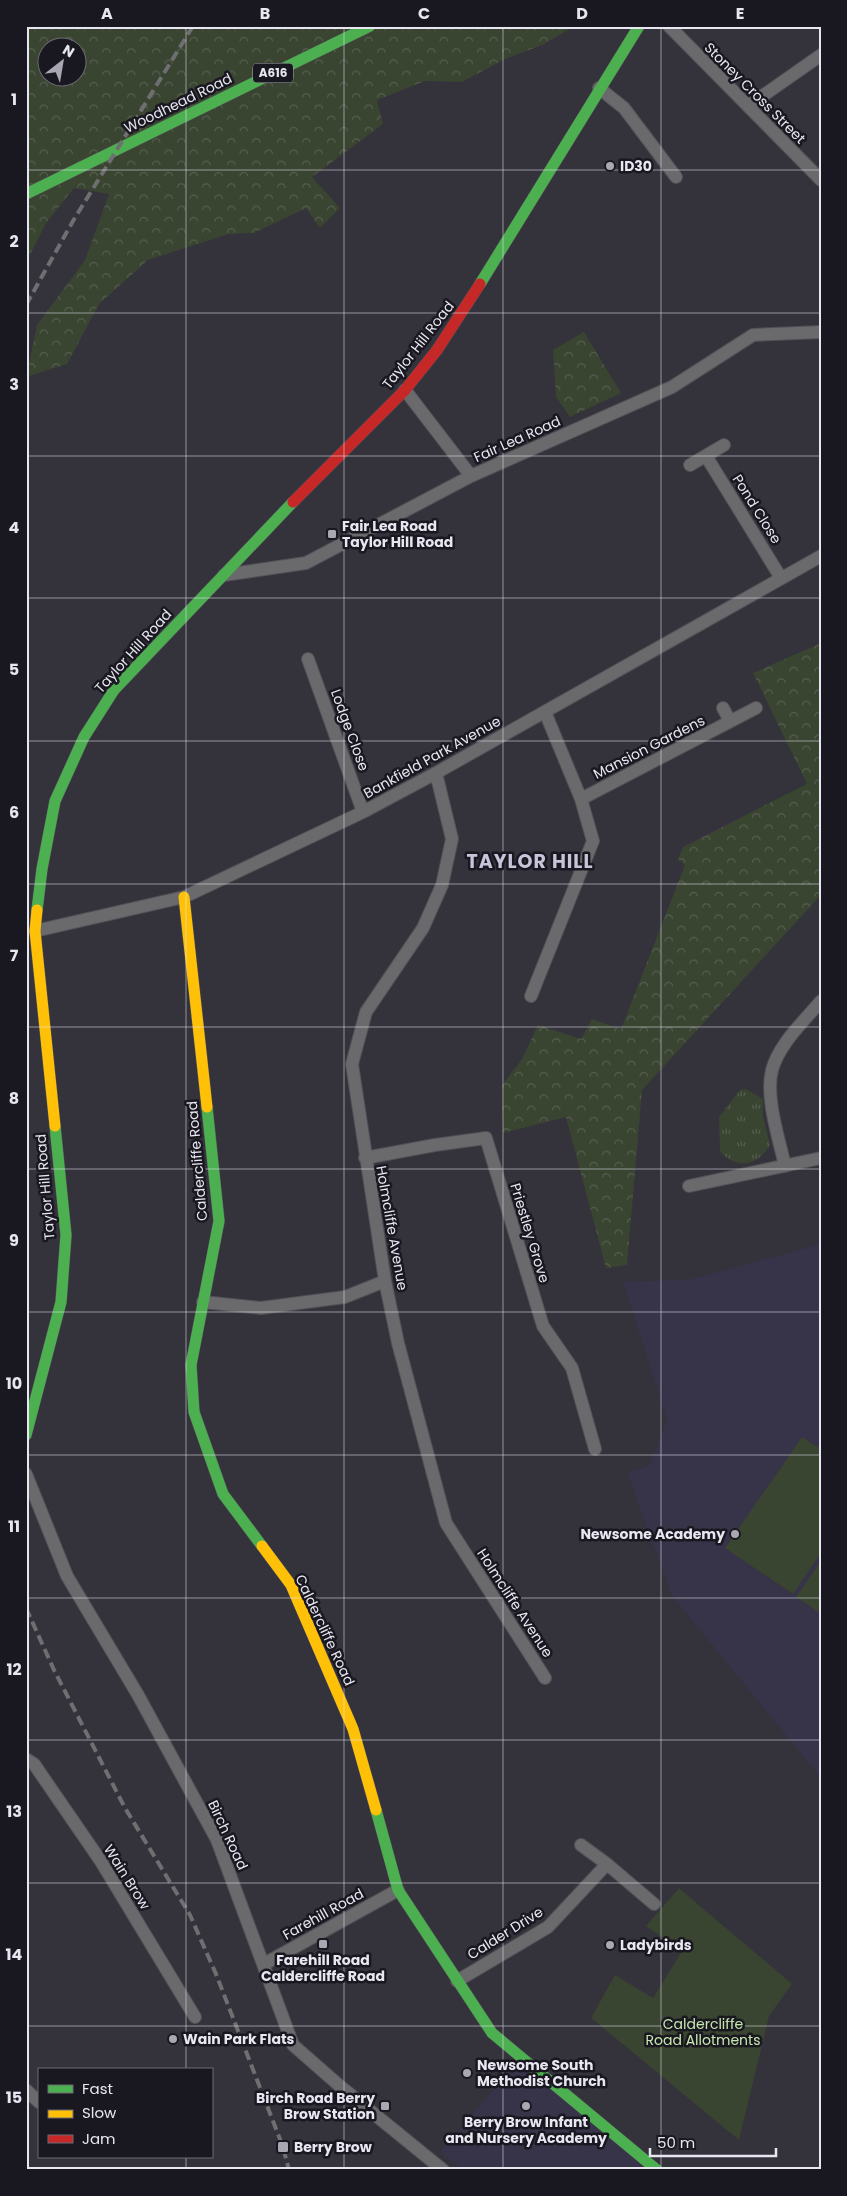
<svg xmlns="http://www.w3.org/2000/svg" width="847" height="2196" font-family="Poppins,sans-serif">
<defs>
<pattern id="grass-tufts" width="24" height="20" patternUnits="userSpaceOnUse" patternTransform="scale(1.25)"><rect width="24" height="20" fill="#394431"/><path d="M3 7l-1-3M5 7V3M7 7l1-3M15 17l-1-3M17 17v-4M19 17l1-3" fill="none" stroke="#565f4f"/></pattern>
<pattern id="forest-crowns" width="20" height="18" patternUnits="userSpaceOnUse" patternTransform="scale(1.25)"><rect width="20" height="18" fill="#394431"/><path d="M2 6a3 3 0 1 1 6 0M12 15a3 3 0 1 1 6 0" fill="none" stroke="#565f4f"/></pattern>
</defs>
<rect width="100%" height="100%" fill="#34323b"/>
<!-- built -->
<path fill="#373348" d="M821,1244v534l-149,-182 -45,-123 23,-8 17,-46 -44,-137 69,-3z
M518,2061l133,109h-188l-23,-18z"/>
<!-- grass -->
<path fill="url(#grass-tufts)" d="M746,1089l17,10v17l7,29c-13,21 -31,25 -50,7l-1,-35 21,-27z"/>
<!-- forest -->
<path fill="url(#forest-crowns)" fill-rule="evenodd" d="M26,26h549l-33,19 -39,15 -41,22 -37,-1 -48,19 6,24 -71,53 28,31 -20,20 -14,-20 -52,25 -25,1 -81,26 -49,44 -32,60 -41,13 11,-52 48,-65 24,-66 -35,-6 -28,35 -20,40zM48,48h30v30h-30z
M584,332l37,61 -51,24 -14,-20 -3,-47z
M821,643v252l-179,195 -15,175 -21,3 -40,-151 -63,16 -1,-48 20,-26 16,-34 43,14 11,-20 29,10 64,-164 -7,-6 5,-12 124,-63 -54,-111z"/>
<!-- garden -->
<path fill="#394431" d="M802,1437l19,12v104l-28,41 -68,-46z
M821,1561v53l-25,-17z
M679,1888l113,96 -23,32 -30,124 -148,-122 24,-43 38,23 29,-47 -36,-25z"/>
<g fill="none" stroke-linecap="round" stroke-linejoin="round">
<defs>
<path id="street" d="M669,26l152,154
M599,88l25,20 52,69
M748,106l73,-51
M405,390l66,86
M706,456l75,122
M690,465l34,-20
M224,575l82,-12 165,-87 201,-89 81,-52 68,-3
M308,659l55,153
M723,708l7,13
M436,773l16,66 -10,46 -19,43 -57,84 -14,52 33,217 13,62 48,180 99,155
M581,799l175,-91
M35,931l149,-34 179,-85 73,-39 385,-217
M531,996l62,-155 -12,-42 -36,-87
M365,1158l70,-13 51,-7 57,188 29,42 23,81
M785,1166c-6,-27 -20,-69 -13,-96 7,-26 32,-49 49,-69
M689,1186l132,-28
M203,1302l58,6 84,-11 40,-16
M26,1474l41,102 71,119 79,145 76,205 48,42 102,83
M26,1759l8,5 66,96 95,157
M581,1845l26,19
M264,1964l134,-74
M457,1981l91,-54 59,-63 47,40
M26,2090l13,12"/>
<path id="fast" d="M26,194l344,-168
M480,284l159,-258
M37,910l5,-41 13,-68 29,-64 30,-47 179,-188
M207,1107l12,114 -28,144 3,47 29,82 39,52
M26,1435l35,-133 5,-67 -11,-109
M376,1810l22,80 94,143 165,137"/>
<path id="slow" d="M184,897l23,210
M37,910l-2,21 20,195
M262,1546l29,39 62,144 23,81"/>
<path id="jam" d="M293,502l112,-112 32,-40 43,-66"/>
</defs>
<!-- street casing -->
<use href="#street" stroke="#525057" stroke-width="14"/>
<!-- fast casing -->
<use href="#fast" stroke="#525057" stroke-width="12"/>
<!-- slow casing -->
<use href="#slow" stroke="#525057" stroke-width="12"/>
<!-- jam casing -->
<use href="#jam" stroke="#525057" stroke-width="12"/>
<!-- street -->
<use href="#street" stroke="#6a696b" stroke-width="12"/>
<!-- fast -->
<use href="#fast" stroke="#4caf50" stroke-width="11"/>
<!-- slow -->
<use href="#slow" stroke="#ffc107" stroke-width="11"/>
<!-- jam -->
<use href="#jam" stroke="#c62828" stroke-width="11"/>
<!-- rail -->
<path stroke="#6f6e71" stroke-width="4" stroke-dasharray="10 5" stroke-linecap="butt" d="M26,305l47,-84 120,-195
M26,1608l28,62 71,138 65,107 26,59 67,173 6,23"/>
</g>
<!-- grid -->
<path fill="none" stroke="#e8e6f1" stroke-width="1" stroke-opacity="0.55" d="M186,26v2044M344,26v2144M503,26v2144M661,26v2144M26,170h795M26,313h795M26,456h795M26,598h795M26,741h795M26,884h795M26,1027h795M26,1169h795M26,1312h795M26,1455h795M26,1598h795M26,1740h795M26,1883h795M26,2026h795M186,2157v13"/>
<!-- markers -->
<g fill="#a9a7b1" stroke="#191820" stroke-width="2">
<circle cx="610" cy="166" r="5"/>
<rect x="327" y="529" width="10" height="10" rx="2.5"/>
<circle cx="735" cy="1534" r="5"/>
<rect x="318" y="1939" width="10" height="10" rx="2.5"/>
<circle cx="610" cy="1945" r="5"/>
<circle cx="173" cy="2039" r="5"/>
<circle cx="467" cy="2073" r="5"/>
<rect x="380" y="2101" width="10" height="10" rx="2.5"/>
<circle cx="526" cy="2106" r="5"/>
<rect x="277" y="2141" width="12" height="12" rx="2.5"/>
</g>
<g text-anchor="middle" stroke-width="5" stroke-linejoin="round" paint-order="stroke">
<!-- shield labels -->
<rect fill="#191820" stroke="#aaa8b2" stroke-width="1" x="253" y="63.5" width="40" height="19" rx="4"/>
<g font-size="12" font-weight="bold" fill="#e8e6f1">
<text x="273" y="77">A616</text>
</g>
<!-- street labels -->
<g font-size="14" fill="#e8e6f1" stroke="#191820">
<text transform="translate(755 93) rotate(45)" y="5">Stoney Cross Street</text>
<text transform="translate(178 103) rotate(-26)" y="5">Woodhead Road</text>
<text transform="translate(418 345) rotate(-52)" y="5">Taylor Hill Road</text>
<text transform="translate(517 439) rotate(-24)" y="5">Fair Lea Road</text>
<text transform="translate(757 509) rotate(58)" y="5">Pond Close</text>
<text transform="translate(133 651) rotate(-48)" y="5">Taylor Hill Road</text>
<text transform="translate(350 730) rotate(70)" y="5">Lodge Close</text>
<text transform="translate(649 747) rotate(-27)" y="5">Mansion Gardens</text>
<text transform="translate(432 757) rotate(-29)" y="5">Bankfield Park Avenue</text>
<text transform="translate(197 1161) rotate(-95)" y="5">Caldercliffe Road</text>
<text transform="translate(45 1187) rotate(-95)" y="5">Taylor Hill Road</text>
<text transform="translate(392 1228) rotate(80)" y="5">Holmcliffe Avenue</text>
<text transform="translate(530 1233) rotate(73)" y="5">Priestley Grove</text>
<text transform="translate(515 1603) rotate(57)" y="5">Holmcliffe Avenue</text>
<text transform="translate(325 1630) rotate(65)" y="5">Caldercliffe Road</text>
<text transform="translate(228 1835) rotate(65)" y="5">Birch Road</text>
<text transform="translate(127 1877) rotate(58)" y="5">Wain Brow</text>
<text transform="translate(323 1914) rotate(-29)" y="5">Farehill Road</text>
<text transform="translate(505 1933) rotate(-32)" y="5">Calder Drive</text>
</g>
<!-- poi labels -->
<g font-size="14" font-weight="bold" fill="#e8e6f1" stroke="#191820" text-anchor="start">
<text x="620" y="171">ID30</text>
<text x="342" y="531">Fair Lea Road<tspan x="342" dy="16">Taylor Hill Road</tspan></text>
<text x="725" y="1539" text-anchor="end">Newsome Academy</text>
<text x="620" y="1950">Ladybirds</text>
<text x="323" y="1965" text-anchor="middle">Farehill Road<tspan x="323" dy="16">Caldercliffe Road</tspan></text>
<text x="183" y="2044">Wain Park Flats</text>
<text x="477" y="2070">Newsome South<tspan x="477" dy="16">Methodist Church</tspan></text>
<text x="375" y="2103" text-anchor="end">Birch Road Berry<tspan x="375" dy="16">Brow Station</tspan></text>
<text x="526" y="2127" text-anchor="middle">Berry Brow Infant<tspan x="526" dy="16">and Nursery Academy</tspan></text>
<text x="294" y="2152">Berry Brow</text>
</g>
<!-- park labels -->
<g font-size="14" fill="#c7e7ae" stroke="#191820">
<text x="703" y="2029">Caldercliffe<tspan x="703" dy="16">Road Allotments</tspan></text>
</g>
<!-- district labels -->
<g font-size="19" font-weight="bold" letter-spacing="1" fill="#c8c4da" stroke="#191820">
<text x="530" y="868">TAYLOR HILL</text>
</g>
</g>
<!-- border -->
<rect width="847" height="2196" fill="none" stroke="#191820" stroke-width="55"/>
<!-- legend -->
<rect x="38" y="2068" width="175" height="90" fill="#191820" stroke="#6c6a74"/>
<rect x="48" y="2085" width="25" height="8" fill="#4caf50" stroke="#6c6a74"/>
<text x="82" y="2094" font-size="15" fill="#e8e6f1">Fast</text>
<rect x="48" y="2110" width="25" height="8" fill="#ffc107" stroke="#6c6a74"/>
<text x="82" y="2118" font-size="15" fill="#e8e6f1">Slow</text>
<rect x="48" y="2135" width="25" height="8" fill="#c62828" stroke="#6c6a74"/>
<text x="82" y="2144" font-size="15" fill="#e8e6f1">Jam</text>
<!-- north arrow -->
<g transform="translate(62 62) rotate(31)"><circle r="24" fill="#191820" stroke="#6c6a74"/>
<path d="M0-4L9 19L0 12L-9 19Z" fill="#a9a7b1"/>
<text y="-8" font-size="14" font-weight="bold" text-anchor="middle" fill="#e8e6f1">N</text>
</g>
<!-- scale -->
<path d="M650 2148v8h126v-8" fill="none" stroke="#e8e6f1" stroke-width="2.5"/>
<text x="657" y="2148" font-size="15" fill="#e8e6f1" stroke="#191820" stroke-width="4" paint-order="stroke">50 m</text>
<rect x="28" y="28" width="792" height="2140" fill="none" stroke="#e8e6f1" stroke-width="2"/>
<g font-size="16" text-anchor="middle" font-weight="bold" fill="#e8e6f1">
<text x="107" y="19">A</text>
<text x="265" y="19">B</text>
<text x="424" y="19">C</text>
<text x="582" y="19">D</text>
<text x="740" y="19">E</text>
<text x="14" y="105">1</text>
<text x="14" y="247">2</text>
<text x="14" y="390">3</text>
<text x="14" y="533">4</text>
<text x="14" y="675">5</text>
<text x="14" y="818">6</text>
<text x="14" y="961">7</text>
<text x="14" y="1104">8</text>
<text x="14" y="1246">9</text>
<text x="14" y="1389">10</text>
<text x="14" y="1532">11</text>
<text x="14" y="1675">12</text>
<text x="14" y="1817">13</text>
<text x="14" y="1960">14</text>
<text x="14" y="2103">15</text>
</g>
</svg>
